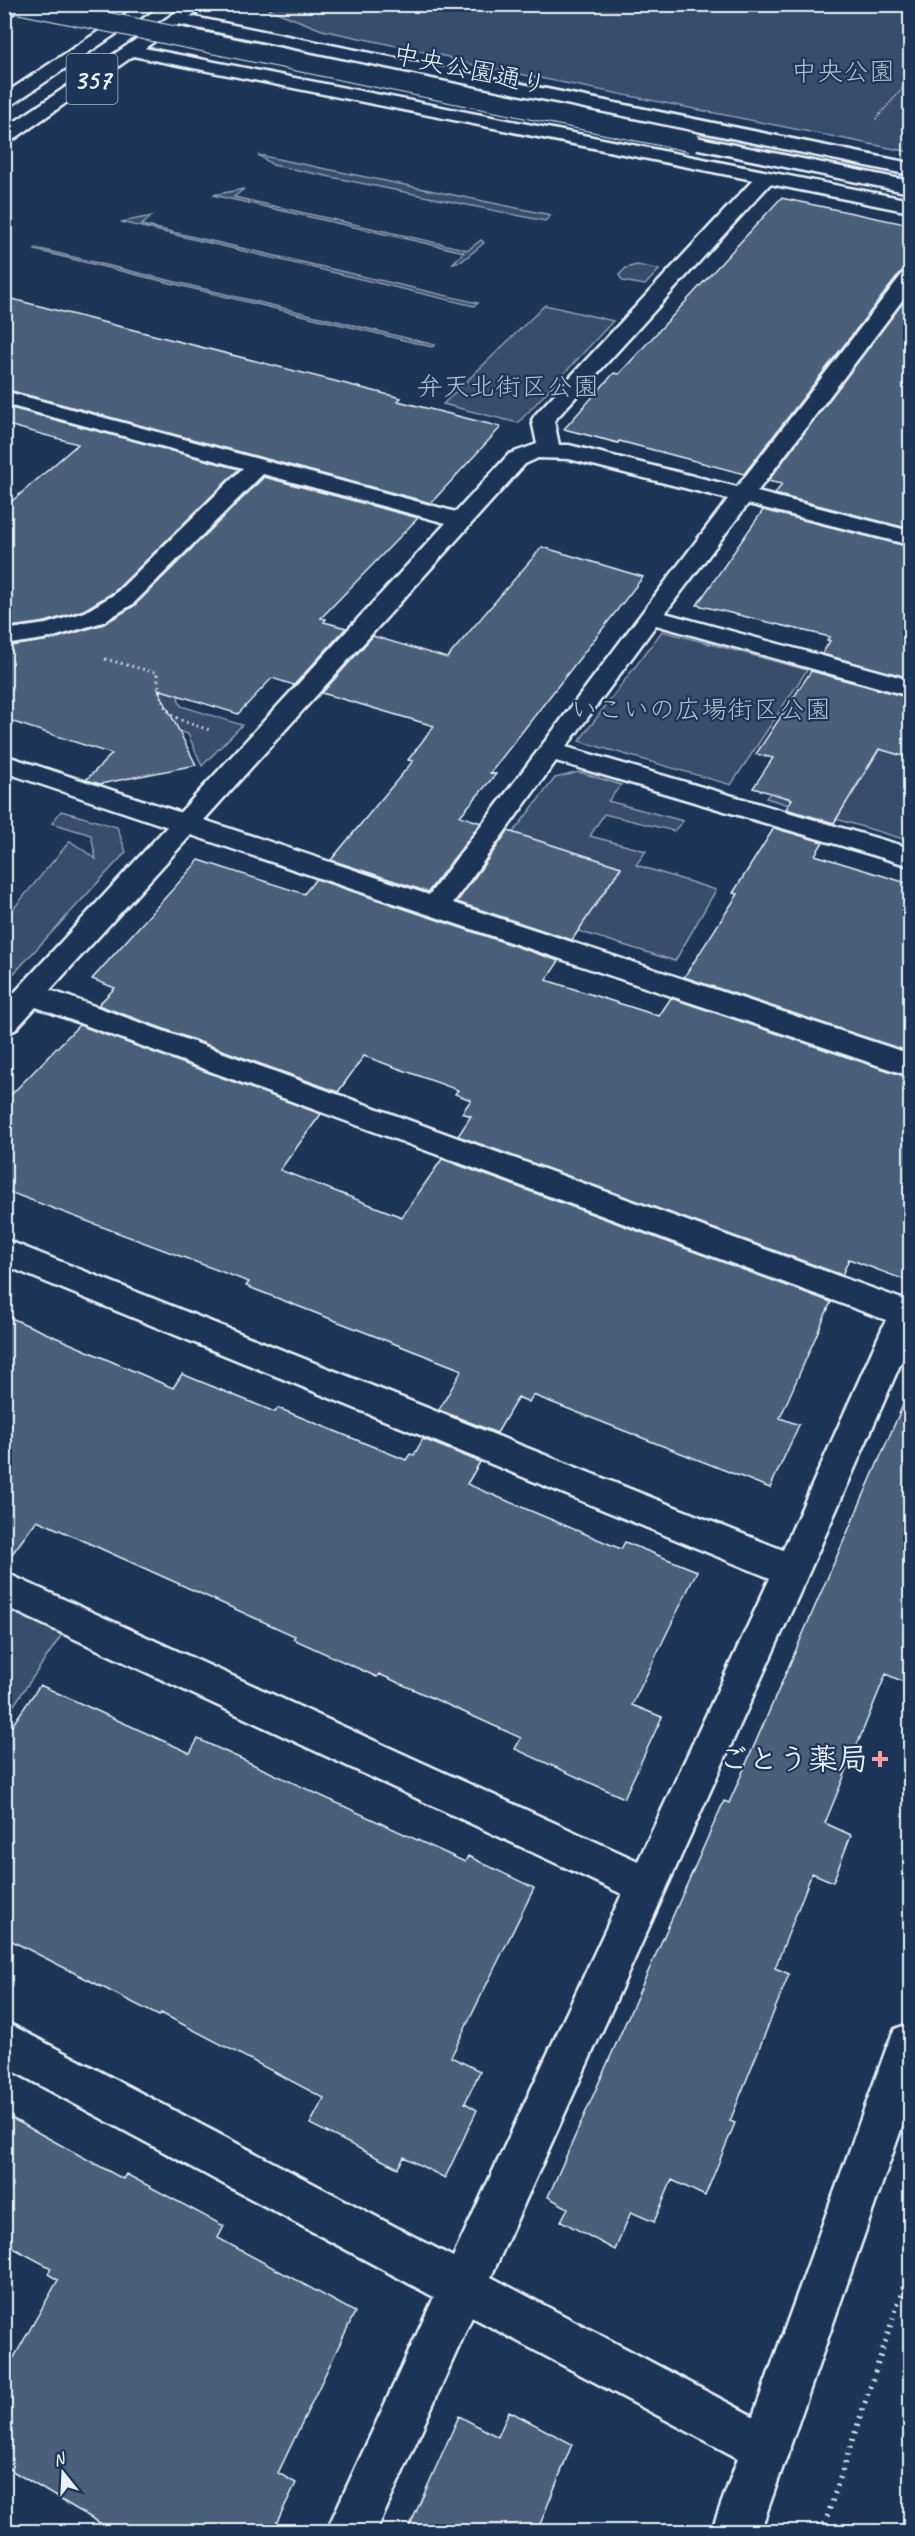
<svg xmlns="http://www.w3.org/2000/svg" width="915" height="2536" font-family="Caveat,'Klee One',sans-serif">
<rect width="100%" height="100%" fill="#1d3557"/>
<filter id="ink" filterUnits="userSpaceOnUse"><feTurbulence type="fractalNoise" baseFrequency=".0167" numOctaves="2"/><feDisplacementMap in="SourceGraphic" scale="12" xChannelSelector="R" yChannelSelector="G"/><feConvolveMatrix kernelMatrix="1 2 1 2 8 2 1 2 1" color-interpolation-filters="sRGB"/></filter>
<g filter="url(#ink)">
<!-- green -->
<path fill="#374d6c" stroke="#909fb2" stroke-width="1.5" d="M271,5h639v147l-455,-91 -7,-4 -126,-27 -53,-21z
M258,155l293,60 -6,6 -272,-56z
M244,189l-10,8 234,53 13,-10 3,3 -22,18 -9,2 11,-11 -251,-57z
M152,216l-10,9 336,78 -4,3 -353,-84z
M36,248l399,97 -3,2 -397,-97z
M637,265l20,4 2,1 -14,15 -22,-4 -4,-6 7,-7z
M545,305l68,16 -95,102 -75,-19z
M662,631l145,39 -76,115 -152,-44z
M41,649l176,7 -39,42 3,8 61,19 -40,41 -14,-32 -51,-16z
M882,745l28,13v83l-144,-43 4,-5 46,14 12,-19 24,7z
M579,772l42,13 -13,16 75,20 -9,10 -70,-17 -14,22 56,15 -10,14 80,25 -41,71 -190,-59 75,-2 32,10 29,-42 -110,-33 44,-57z
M61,811l56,16 9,25 -121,131v-26l6,-7 -6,-2v-35l4,1 61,-73 26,18 -5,-24 -39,-12z
M5,1607l58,26 -58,85z"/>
<!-- building -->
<path fill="#495e7a" stroke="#e8f1f8" stroke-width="1.5" d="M781,198l129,27v44l-9,3 -157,202 -125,-33 -1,2 -54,-14 50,-56 5,1z
M910,293v236l-135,-35 7,-10 -14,-3z
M4,297l397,101 -3,3 103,26 -70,76 -427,-114z
M4,406l235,63 -125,123 -30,18 -38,12 -42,6v-120l74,-64 -74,-20z
M264,477l154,41 -97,100 5,1 -2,3 22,6 -52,57 -22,-7 -34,36 -80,-25 38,76 -96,19 -14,-4 26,-26 -108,-35v-72l46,-7 54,-16 30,-18z
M763,510l147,37v131l-88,-24 8,-13 -3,-1 3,-3 -133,-32z
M542,547l101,30 -153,196 6,1 -36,42 21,7 -53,69 -97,-32 82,-99 -5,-1 26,-34 -112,-33 51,-57 74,22z
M811,671l99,27v60l-31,-9 -45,74 -48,-14 6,-10 -39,-11 20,-30 -17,-4z
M774,828l49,14 -8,13 95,29v168l-226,-75 54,-83 -5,-1z
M508,831l113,36 -49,73 -115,-38z
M199,860l105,34 12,-15 243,82 -13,19 113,36 12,-18 239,80v204l-61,-23 -7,16 -384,-139 13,-20 -9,-3 9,-13 -16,-6 3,-4 -94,-34 -26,36 -240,-87 17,-17 -23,-9z
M79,1025l242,89 -41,56 122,47 40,-58 389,143 -51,116 19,7 -29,63 -237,-93 -4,7 -11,-5 -21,36 -58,-23 23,-40 -216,-84 3,-4 -245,-92v-88z
M4,1315l169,73 9,-14 93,38 3,-4 128,52 4,-6 4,1 9,-16 57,23 -13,22 154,65 4,-7 72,29 -65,134 30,12 -38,81 -109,-49 6,-11 -142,-64 -2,3 -84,-38 2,-3 -258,-116 -33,45z
M910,1389v296l-24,-11 -61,149 26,12 -18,47 -21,-9 -37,95 14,6 -59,147 5,2 -30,73 -33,-16 -18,42 -23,-10 -16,38 -54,-29 7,-13 -20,-11 176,-396 5,2z
M40,1685l150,68 8,-14 267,123 3,-6 66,32 -83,169 29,14 -15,32 12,7 -32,68 -41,-21 -6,11 -88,-44 14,-26 -163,-85 -2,3 -155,-79v-200z
M4,2114l119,65 3,-5 98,52 -6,12 137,74 -77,161 18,10 -24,49h-157l-111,-66v-91l54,-95 -10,-6 3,-6 -47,-25z
M509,2411l63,33 -35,88h-130l52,-116 39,21z"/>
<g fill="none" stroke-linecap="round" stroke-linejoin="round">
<defs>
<path id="street" d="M179,14l731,149v12l-737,-152 -2,-4z
M134,46l776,154v12l-140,-28 -216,237 5,24h10l168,42 166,-214 7,-2v19l-153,202 153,39v14l-162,-41 -83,109 245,67v16l-254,-71 -90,122 344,101v18l-354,-105 -103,142 457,151v22l-719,-241 -141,155 860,312v40l-100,228 -319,707 292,155 7,17 -7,17 -17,7 -294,-156 -96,215h-50l108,-235 -430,-231v-45l449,236 169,-363 -618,-288v-34l634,289 132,-283 -766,-313v-26l779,311 103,-230 -850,-313 -21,23 -11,3v-29l442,-481 -183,-49 -130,130 -30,18 -53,16 -46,7v-15l42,-6 39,-12 30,-18 128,-126 -239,-64v-13l452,121 53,-58 28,-10 -5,-24 3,-5 218,-235 -625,-125 -3,-4 3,-4zM538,458l31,1 159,40 -299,396 -225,-75 321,-356z"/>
<path id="secondary" d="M691,136l219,45v12l-226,-47 -2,-4 2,-4z
M4,755l193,63 4,6 -4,6 -10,3 -10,-3 -173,-58z
M910,2023v81l-150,428h-49l177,-488 7,-15z"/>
<path id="highway" d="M8,4h20l-24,15v-13z
M140,4h20l-150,102 -6,1v-13z
M188,4h20l-198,138 -6,1v-14z"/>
</defs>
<!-- street casing -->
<use href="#street" stroke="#e8f1f8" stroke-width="5"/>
<!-- secondary casing -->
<use href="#secondary" stroke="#e8f1f8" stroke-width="5"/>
<!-- highway casing -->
<use href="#highway" stroke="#e8f1f8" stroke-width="5"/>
<!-- path-far2 -->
<path stroke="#e8f1f8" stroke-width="2" stroke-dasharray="1 2" stroke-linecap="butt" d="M876,119l34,-39"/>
<!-- path-far1 -->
<path stroke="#e8f1f8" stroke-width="3" stroke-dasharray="1.5 4" stroke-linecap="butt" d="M105,659l52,14c4,43 14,45 53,57"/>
<!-- path -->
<path stroke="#e8f1f8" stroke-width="5" stroke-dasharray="2 6" stroke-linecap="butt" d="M822,2532l88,-265"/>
<!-- street -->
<use href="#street" fill="#1d3557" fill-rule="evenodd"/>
<!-- secondary -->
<use href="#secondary" fill="#1d3557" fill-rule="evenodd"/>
<!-- highway -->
<use href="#highway" fill="#1d3557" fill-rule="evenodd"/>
<defs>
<path id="secondary-bridge" d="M19,4l672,138"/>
</defs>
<!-- secondary-bridge casing -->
<use href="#secondary-bridge" stroke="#e8f1f8" stroke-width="21" stroke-linecap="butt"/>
<!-- secondary-bridge -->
<use href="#secondary-bridge" stroke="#1d3557" stroke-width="19"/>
</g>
</g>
<!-- markers -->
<path fill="#ff9aa2" stroke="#1d3557" stroke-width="2" d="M877 1750h6v6h6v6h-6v6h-6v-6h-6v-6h6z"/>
<g text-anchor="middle" stroke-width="4.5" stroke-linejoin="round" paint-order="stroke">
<!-- far-street labels -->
<g font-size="26" fill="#e8f1f8" stroke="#1d3557">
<text transform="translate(470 69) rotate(12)" y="9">中央公園通り</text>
</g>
<!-- far-park labels -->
<g font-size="26" fill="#b3c0ce" stroke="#1d3557">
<text x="843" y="80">中央公園</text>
<text x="508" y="395">弁天北街区公園</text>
<text x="701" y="718">いこいの広場街区公園</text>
</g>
<!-- shield labels -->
<rect fill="#1d3557" stroke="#abb9c8" stroke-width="1.5" x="66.5" y="54" width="51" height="50" rx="4.5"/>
<g font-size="28" font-weight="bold" fill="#e8f1f8">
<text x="92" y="89">357</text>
</g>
<!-- poi labels -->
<g font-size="30" font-weight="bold" fill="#e8f1f8" stroke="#1d3557" text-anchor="end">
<text x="868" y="1769">ごとう薬局</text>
</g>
</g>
<!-- margin -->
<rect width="915" height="2536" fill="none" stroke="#1d3557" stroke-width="24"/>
<rect x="12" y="12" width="891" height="2512" fill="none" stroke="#e8f1f8" stroke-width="2" filter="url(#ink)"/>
<!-- north arrow -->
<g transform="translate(63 2473) rotate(342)" stroke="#1d3557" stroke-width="4.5" paint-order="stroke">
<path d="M0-4.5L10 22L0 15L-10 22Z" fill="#e8f1f8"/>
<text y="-9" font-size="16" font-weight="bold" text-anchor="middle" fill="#e8f1f8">N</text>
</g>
</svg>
